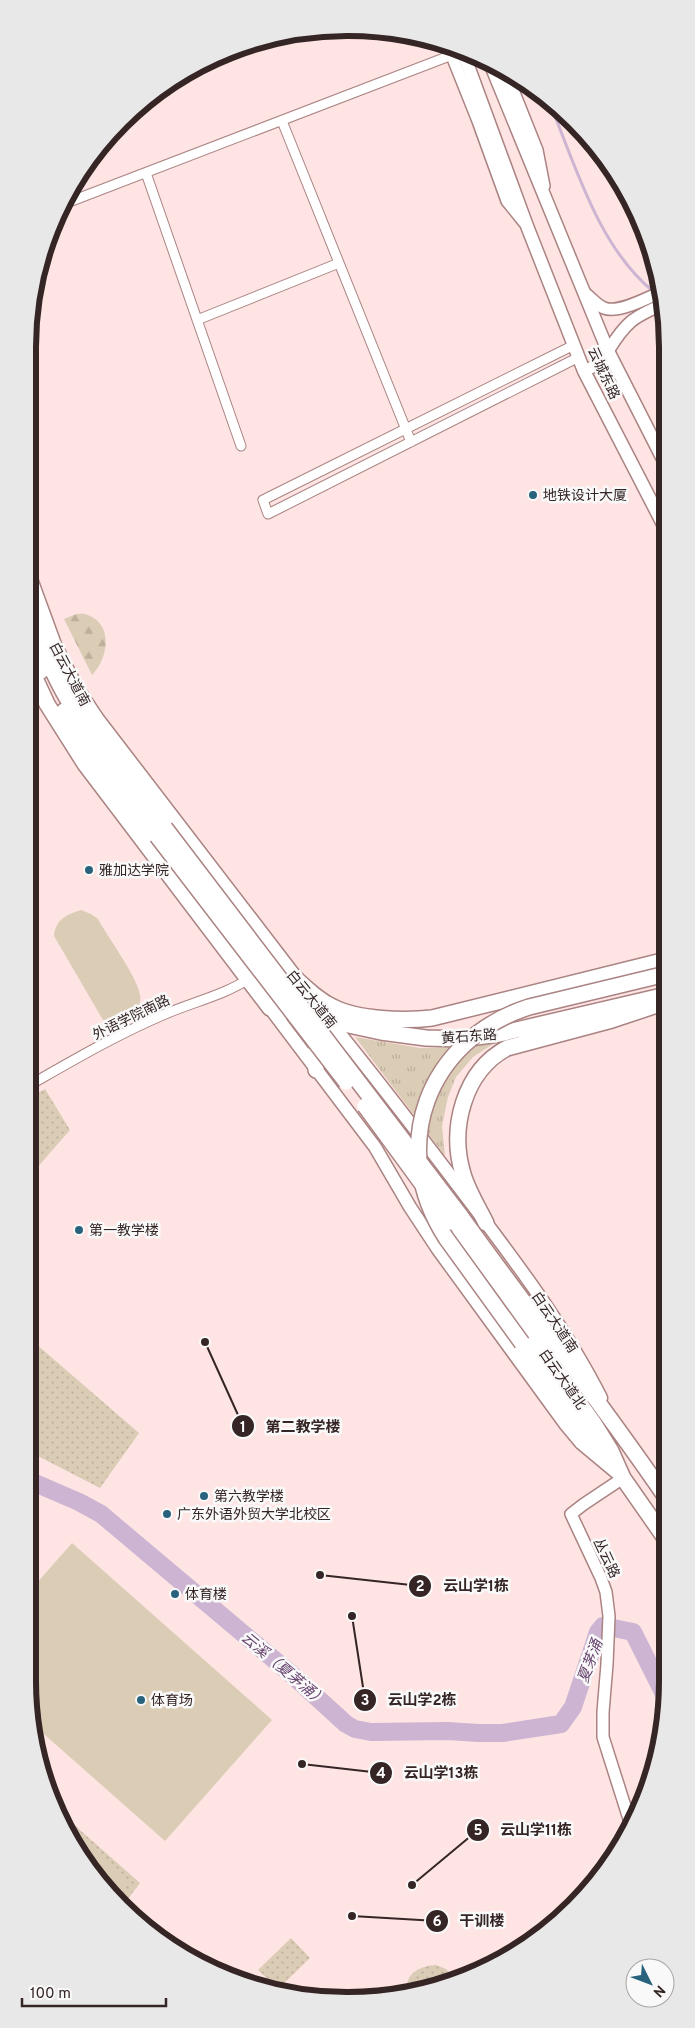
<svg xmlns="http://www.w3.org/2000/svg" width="695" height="2028" font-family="Overpass,'Noto Sans SC',sans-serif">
<defs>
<pattern id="grass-tufts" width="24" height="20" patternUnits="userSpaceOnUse" patternTransform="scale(1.25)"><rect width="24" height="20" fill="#dbccb6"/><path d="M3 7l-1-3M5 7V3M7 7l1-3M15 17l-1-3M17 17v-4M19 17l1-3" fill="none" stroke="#bdaf9c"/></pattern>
<pattern id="forest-firs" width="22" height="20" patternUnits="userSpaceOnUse" patternTransform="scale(1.25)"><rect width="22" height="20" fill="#dbccb6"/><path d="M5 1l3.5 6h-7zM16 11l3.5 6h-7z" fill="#bdaf9c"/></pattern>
<pattern id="park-dots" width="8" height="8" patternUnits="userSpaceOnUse" patternTransform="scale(1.25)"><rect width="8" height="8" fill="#dbccb6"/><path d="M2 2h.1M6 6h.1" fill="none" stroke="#bdaf9c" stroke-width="1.8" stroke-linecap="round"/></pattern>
</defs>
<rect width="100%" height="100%" fill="#ffe4e4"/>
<!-- grass -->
<path fill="url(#grass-tufts)" d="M355,1037l65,11 29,-1 53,-9 -29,19 -17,20 -8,20 -6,29 3,30z"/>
<!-- forest -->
<path fill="url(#forest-firs)" d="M76,614c3,0 8,-1 12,1 26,10 20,44 4,60l-28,-56z"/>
<!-- park -->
<path fill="url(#park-dots)" d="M45,1089l25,41 -42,48v-80z
M28,1337l111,96 -39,55 -72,-37z
M55,1808l85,75 -16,21 -17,-12z
M291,1938l19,20 -32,31 -20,-19z
M436,1965l10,4 9,9 -25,12 -23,1c-2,-18 13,-25 29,-26z"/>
<!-- pitch -->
<path fill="#dbccb6" d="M81,910l10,4 7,5c9,17 40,59 42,76 2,8 -4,19 -11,23 -9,5 -18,6 -26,2l-49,-84c2,-17 12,-21 27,-26z
M72,1543l200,177 -107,121 -128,-113 -9,-48v-87z
M68,1828l61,56 -13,14 -9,-6z"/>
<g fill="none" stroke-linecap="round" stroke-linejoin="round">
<!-- stream -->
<path stroke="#ccb4d2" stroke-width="3" d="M551,106c25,62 49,143 103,186"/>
<!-- river -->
<path stroke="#ccb4d2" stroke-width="18" d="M28,1480l51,22 22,12 189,159 56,51 9,5 16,3 77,-1 30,2h25l58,-9 12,-17 25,-75 5,-6 30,6 32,64"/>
<defs>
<path id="minor" d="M282,121l129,321
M146,173l95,273
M69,202l383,-147
M197,320l142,-57
M574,345l-311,155 5,14 311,-157
M28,1086c44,-25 88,-51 135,-71 29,-13 60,-19 87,-37"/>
<path id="tertiary" d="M448,46l30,75 29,80 17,21
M505,70l32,80 7,36
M586,294c5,4 12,12 18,14 14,6 43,-10 57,-16
M608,351c18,-29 25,-34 56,-47
M584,371l27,-13
M623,1478l-39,26 -13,10 30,64 5,14 3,24 -2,48 -4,48v25l27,85"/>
<path id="secondary" d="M463,52l64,174 57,145 81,157
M490,63l118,288 57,112
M309,996c55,66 107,134 159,203 48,63 97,128 133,199
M270,1008l105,139 35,60 27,41 129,177 15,18 42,35"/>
<path id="trunk" d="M28,575l26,71 22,43 20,30 198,258c12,11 24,23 39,30 25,13 72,14 99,11l234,-58
M30,613c10,30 22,60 38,87 28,45 64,86 97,128
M28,646l13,25
M28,663l19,41 38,60 185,244 111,24 45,6 36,1 37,-5 167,-39
M64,711l25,36 68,89
M316,1070l-1,-16 4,-19
M460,1215c68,95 141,187 207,284
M450,1222l143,200 18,29 12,27 44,63
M486,1223c-8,-16 -18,-32 -23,-49 -14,-46 1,-103 44,-126l105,-28 42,-14
M522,1343l84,115"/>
</defs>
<!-- minor casing -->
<use href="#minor" stroke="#aa8382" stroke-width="11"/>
<!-- tertiary casing -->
<use href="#tertiary" stroke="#aa8382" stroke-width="14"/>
<!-- secondary casing -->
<use href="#secondary" stroke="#aa8382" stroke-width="15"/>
<!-- trunk casing -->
<use href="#trunk" stroke="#aa8382" stroke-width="18"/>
<!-- minor -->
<use href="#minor" stroke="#fff" stroke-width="9"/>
<!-- tertiary -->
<use href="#tertiary" stroke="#fff" stroke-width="11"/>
<!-- secondary -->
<use href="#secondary" stroke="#fff" stroke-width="12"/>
<!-- trunk -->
<use href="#trunk" stroke="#fff" stroke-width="15"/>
<defs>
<path id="trunk-bridge" d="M165,828l295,387
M157,836l189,246
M365,1106l85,116
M522,1343l-76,-105c-59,-91 -19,-198 83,-231l137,-33"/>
</defs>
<!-- trunk-bridge casing -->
<use href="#trunk-bridge" stroke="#aa8382" stroke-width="18" stroke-linecap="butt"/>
<!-- trunk-bridge -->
<use href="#trunk-bridge" stroke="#fff" stroke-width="15"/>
</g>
<!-- markers -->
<g fill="#29627c" stroke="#f9f9f9" stroke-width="2">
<circle cx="533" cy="495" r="5"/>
<circle cx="89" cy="870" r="5"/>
<circle cx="79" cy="1230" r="5"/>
<circle cx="204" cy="1496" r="5"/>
<circle cx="167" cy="1514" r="5"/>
<circle cx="175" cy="1594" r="5"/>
<circle cx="141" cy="1700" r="5"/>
</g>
<g text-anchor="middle" stroke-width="5" stroke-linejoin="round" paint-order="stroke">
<!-- street labels -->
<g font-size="14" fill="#352525" stroke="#f9f9f9">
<text transform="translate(604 373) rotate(65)" y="5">云城东路</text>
<text transform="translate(70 674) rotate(62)" y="5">白云大道南</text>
<text transform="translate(312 999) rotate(51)" y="5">白云大道南</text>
<text transform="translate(131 1017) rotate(-26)" y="5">外语学院南路</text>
<text transform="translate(469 1036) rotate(-4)" y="5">黄石东路</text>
<text transform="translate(555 1322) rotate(56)" y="5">白云大道南</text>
<text transform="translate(563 1379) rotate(55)" y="5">白云大道北</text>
<text transform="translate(607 1558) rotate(65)" y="5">丛云路</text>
</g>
<!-- poi labels -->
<g font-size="14" fill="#352525" stroke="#f9f9f9" text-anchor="start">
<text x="543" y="500">地铁设计大厦</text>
<text x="99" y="875">雅加达学院</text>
<text x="89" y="1235">第一教学楼</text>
<text x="214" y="1501">第六教学楼</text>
<text x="177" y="1519">广东外语外贸大学北校区</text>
<text x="185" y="1599">体育楼</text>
<text x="151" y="1705">体育场</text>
</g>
<!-- water labels -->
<g font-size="15" font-style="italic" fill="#684670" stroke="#f9f9f9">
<text transform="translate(590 1661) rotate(-70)" y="5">夏茅涌</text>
<text transform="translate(284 1669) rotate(40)" y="5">云溪（夏茅涌）</text>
</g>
</g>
<!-- crop -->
<path d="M0 0H695V2028H0ZM347 36H348A311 311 0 0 1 659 347V1681A311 311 0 0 1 348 1992H347A311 311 0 0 1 36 1681V347A311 311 0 0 1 347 36Z" fill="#e9e8e8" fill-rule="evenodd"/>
<path fill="none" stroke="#352525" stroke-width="6" d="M347 36H348A311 311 0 0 1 659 347V1681A311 311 0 0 1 348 1992H347A311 311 0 0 1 36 1681V347A311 311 0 0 1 347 36Z"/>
<!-- callouts -->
<path fill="none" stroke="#352525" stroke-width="2" d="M205 1342L243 1426M320 1575L420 1586M352 1616L365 1700M302 1764L381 1773M412 1885L478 1830M352 1916L437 1921"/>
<g fill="#352525" stroke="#f9f9f9" stroke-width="2">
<circle cx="205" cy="1342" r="5"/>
<circle cx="320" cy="1575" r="5"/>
<circle cx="352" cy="1616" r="5"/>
<circle cx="302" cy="1764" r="5"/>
<circle cx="412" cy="1885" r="5"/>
<circle cx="352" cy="1916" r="5"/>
<circle cx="243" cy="1426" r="12"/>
<circle cx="420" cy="1586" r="12"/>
<circle cx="365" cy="1700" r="12"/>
<circle cx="381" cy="1773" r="12"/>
<circle cx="478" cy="1830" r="12"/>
<circle cx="437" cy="1921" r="12"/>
</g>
<g font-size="15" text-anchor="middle" font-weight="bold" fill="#fff">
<text x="243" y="1432">1</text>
<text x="420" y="1591">2</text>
<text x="365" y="1705">3</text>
<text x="381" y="1778">4</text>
<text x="478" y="1835">5</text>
<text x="437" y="1926">6</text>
</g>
<g font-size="15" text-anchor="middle" font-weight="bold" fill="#352525" stroke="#f9f9f9" stroke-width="5" stroke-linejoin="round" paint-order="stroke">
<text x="303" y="1432">第二教学楼</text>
<text x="476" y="1591">云山学1栋</text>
<text x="422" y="1705">云山学2栋</text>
<text x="441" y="1778">云山学13栋</text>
<text x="536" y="1835">云山学11栋</text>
<text x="482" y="1926">干训楼</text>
</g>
<!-- north arrow -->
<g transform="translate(650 1983) rotate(132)"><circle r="24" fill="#f9f9f9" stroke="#aba4a4"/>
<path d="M0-4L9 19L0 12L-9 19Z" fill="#29627c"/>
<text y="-8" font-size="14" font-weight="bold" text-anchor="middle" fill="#352525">N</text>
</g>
<!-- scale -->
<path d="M22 1998v8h144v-8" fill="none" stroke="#352525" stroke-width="2.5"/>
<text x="30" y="1998" font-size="15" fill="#352525" stroke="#f9f9f9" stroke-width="4" paint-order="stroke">100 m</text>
</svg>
